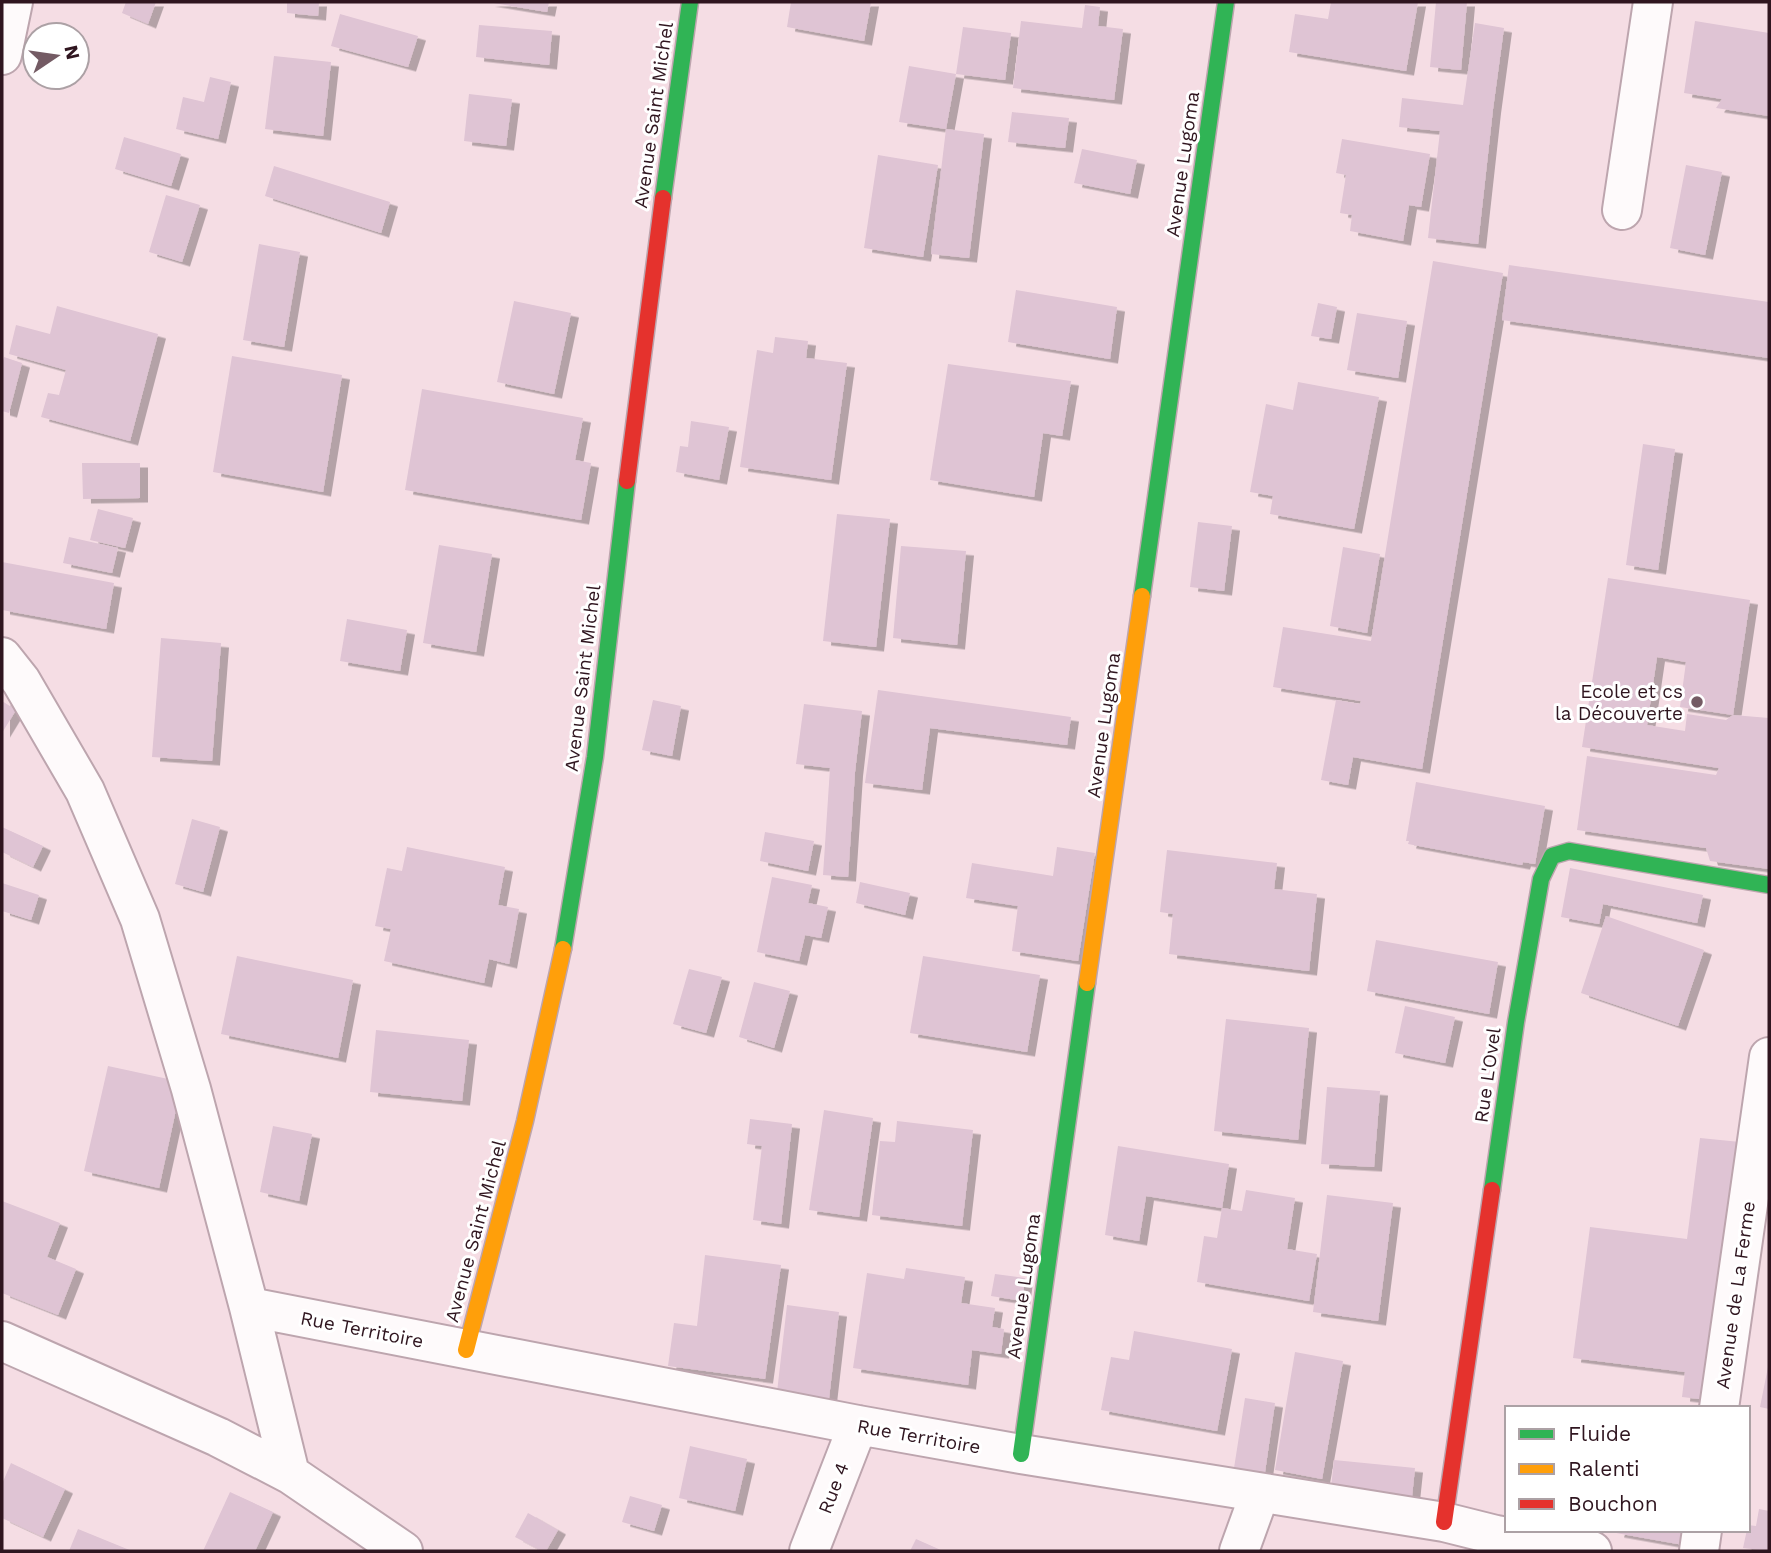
<svg xmlns="http://www.w3.org/2000/svg" width="1771" height="1553" font-family="'Work Sans',sans-serif">
<defs>
<filter id="shadow"><feDropShadow dx="8" dy="4.5" stdDeviation="0" flood-color="#0004"/></filter>
</defs>
<rect width="100%" height="100%" fill="#f5dde4"/>
<!-- building -->
<path fill="#dfc4d4" fill-rule="evenodd" filter="url(#shadow)" d="M126,2h30l-8,22 -26,-11z
M287,2h32l-1,14 -31,-3z
M487,2h62l-2,10z
M791,2h80l-7,39 -77,-14z
M1331,2h87l-12,69 -117,-19 6,-38 33,5z
M1436,2h31l-6,68 -31,-3z
M1085,5l15,2 -2,19 25,3 -9,71 -101,-12 8,-67 61,7z
M340,14l78,22 -10,31 -77,-21z
M1695,21l74,12v83l-53,-8 6,-9 -38,-6z
M1475,23l29,5 -11,81 -15,135 -50,-6 12,-107 -41,-4 3,-29 61,7z
M479,25l73,6 -3,34 -73,-8z
M963,27l48,6 -6,47 -49,-6z
M274,56l57,6 -8,74 -58,-7z
M909,66l47,8 -10,55 -47,-7z
M210,77l21,5 -13,57 -42,-10 7,-32 21,5z
M469,94l43,5 -6,47 -42,-5z
M1012,112l57,6 -4,30 -57,-6z
M946,129l38,5 -15,124 -38,-4z
M124,137l57,17 -10,32 -56,-17z
M1342,139l88,15 -9,53 -12,-2 -6,36 -53,-10 2,-16 -12,-2 6,-38 -10,-2z
M1082,149l55,11 -7,34 -56,-11z
M878,155l60,10 -15,92 -59,-9z
M1686,165l36,7 -17,83 -35,-7z
M274,166l116,36 -9,31 -116,-37z
M166,195l34,10 -18,57 -33,-10z
M259,244l41,8 -16,95 -41,-7z
M1433,261l70,12 -81,496 -69,-12 -5,28 -27,-5 15,-80 24,4 1,-3 -88,-14 10,-60 88,14z
M1509,265l260,37v56l-267,-38z
M1016,290l101,17 -7,52 -102,-17z
M514,301l57,12 -17,81 -57,-12z
M1318,303l19,4 -6,32 -20,-3z
M57,306l101,28 -28,107 -89,-24 7,-24 11,2 7,-25 -57,-16 7,-29 34,9z
M1357,313l50,8 -9,57 -51,-8z
M775,337l33,4 -2,17 41,5 -16,117 -91,-13 17,-117 16,3z
M232,356l110,19 -19,117 -110,-20z
M4,357l18,6 -13,50 -7,-2v-46z
M948,364l123,17 -9,55 -19,-3 -9,64 -104,-17z
M1298,382l81,15 -25,132 -84,-15 3,-18 -23,-4 16,-88 27,6z
M422,389l161,29 -8,42 16,3 -10,57 -176,-30z
M691,421l38,6 -10,53 -43,-8 4,-26 8,1z
M1643,444l32,5 -17,121 -32,-5z
M82,463h58v35l-57,1z
M98,509l35,9 -8,30 -35,-8z
M837,514l53,5 -14,128 -53,-6z
M1198,522l34,4 -8,65 -34,-4z
M69,537l49,11 -6,25 -49,-10z
M439,545l53,9 -16,98 -53,-9z
M901,546l65,5 -9,94 -64,-7z
M1343,547l37,7 -13,79 -37,-7z
M2,562l112,21 -8,46 -104,-19z
M1608,578l142,22 -17,115 36,3v151l-59,-8 -4,-13 -129,-18 10,-74 129,19 3,-7 -137,-21zM1657,657l29,5 -6,45 53,8 -7,5 -39,-6 -2,17 -38,-6z
M347,619l60,11 -7,41 -60,-10z
M161,638l60,5 -9,118 -60,-4z
M878,690l193,27 -4,28 -137,-17 -8,62 -57,-7z
M653,700l28,6 -9,50 -30,-6z
M2,701l14,9 -14,23z
M804,704l58,7 -7,61 -7,105 -25,-2 7,-107 -34,-4z
M1416,782l129,24 -10,58 -12,-2 -1,3 -114,-21 1,-3h-3z
M192,819l28,8 -17,65 -28,-8z
M2,827l41,19 -10,21 -31,-15z
M765,832l49,9 -6,30 -48,-10z
M407,847l98,20 -7,38 21,4 -10,55 -20,-5 -5,24 -100,-22 7,-32 -16,-3 12,-58 15,3z
M1057,847l38,6 -17,108 -66,-10 6,-45 -52,-8 6,-35 81,13z
M1167,850l110,13 -3,26 43,5 -8,77 -140,-17 4,-40 -13,-2z
M1570,868l133,27 -6,28 -94,-19 -4,20 -38,-7z
M772,877l40,8 -4,18 20,4 -7,31 -16,-3 -6,26 -42,-9z
M860,882l50,11 -5,22 -49,-12z
M2,883l37,12 -8,25 -29,-9z
M1606,916l98,34 -26,76 -97,-33z
M1376,940l122,22 -9,52 -122,-23z
M237,956l116,24 -15,78 -117,-24z
M923,956l117,19 -13,77 -117,-19z
M689,969l33,8 -16,56 -33,-9z
M754,982l36,9 -16,57 -35,-11z
M1405,1006l50,11 -10,46 -50,-10z
M1226,1019l83,9 -11,112 -84,-9z
M376,1030l93,10 -7,61 -92,-9z
M108,1066l74,16 -23,106 -75,-17z
M1327,1087l53,4 -6,76 -53,-3z
M824,1110l49,8 -14,99 -50,-7z
M750,1119l42,5 -11,100 -28,-4 9,-74 -15,-2z
M897,1121l76,9 -11,96 -90,-11 8,-74 15,1z
M273,1126l39,8 -13,67 -39,-9z
M1700,1138l40,4 -32,258 -26,-3 3,-25 -112,-14 17,-131 97,12z
M1118,1146l111,18 -7,44 20,3 4,-21 49,8 -8,51 30,5 -8,47 -112,-19 7,-46 13,2 5,-30 -76,-12 -7,45 -34,-6z
M1327,1195l66,8 -15,118 -65,-9z
M2,1201l58,22 -13,34 29,12 -18,46 -56,-22z
M705,1255l76,10 -16,114 -97,-13 6,-43 23,3z
M906,1268l59,9 -4,26 34,5 -3,19 12,2 -3,25 -29,-4 -4,35 -115,-17 14,-95 37,6z
M995,1274l30,4 -3,23 -31,-5z
M787,1305l52,7 -11,95 -52,-6z
M1134,1331l98,18 -15,82 -116,-21 10,-53 18,3z
M1295,1352l48,9 -21,118 -47,-9z
M1768,1367h1v42l-9,-2z
M1245,1398l30,5 -10,69 -31,-4z
M690,1446l57,13 -12,52 -56,-13z
M1334,1460l81,8 -4,38 -81,-9z
M11,1463l54,26 -22,48 -41,-19v-34z
M230,1492l43,20 -18,39h-52z
M630,1496l32,9 -8,26 -32,-9z
M1759,1509l10,2v40l-26,-3 5,-23 8,1z
M528,1513l30,17 -12,21h-4l-27,-14z
M78,1529l54,22h-63z
M1617,1530h75l-3,16 -73,-13z
M916,1539l27,12h-33z"/>
<g fill="none" stroke-linecap="round" stroke-linejoin="round">
<defs>
<path id="street" d="M2,55l11,-53
M1622,210l31,-208
M2,657l19,24 64,110 55,128 51,170 58,218 41,167
M249,1307l609,118 163,29 423,68 52,13 96,16
M2,1341l216,96 72,37 113,77
M1719,1408l50,-351
M809,1551l49,-126
M1239,1551l21,-58
M1699,1551l3,-21"/>
<path id="fast" d="M663,198l27,-196
M1142,596l84,-594
M563,949l32,-192 32,-276
M1492,1190l24,-168 25,-143 11,-23 17,-5 200,34
M1021,1454l66,-471"/>
<path id="slow" d="M1087,983l55,-387
M466,1350l59,-229 38,-172"/>
<path id="jam" d="M627,481l36,-283
M1444,1522l48,-332"/>
</defs>
<!-- street casing -->
<use href="#street" stroke="#bda5ae" stroke-width="42"/>
<!-- fast casing -->
<use href="#fast" stroke="#bda5ae" stroke-width="19"/>
<!-- slow casing -->
<use href="#slow" stroke="#bda5ae" stroke-width="19"/>
<!-- jam casing -->
<use href="#jam" stroke="#bda5ae" stroke-width="19"/>
<!-- street -->
<use href="#street" stroke="#fefafb" stroke-width="38"/>
<!-- fast -->
<use href="#fast" stroke="#30b455" stroke-width="16"/>
<!-- slow -->
<use href="#slow" stroke="#ff9f0a" stroke-width="16"/>
<!-- jam -->
<use href="#jam" stroke="#e5322d" stroke-width="16"/>
</g>
<!-- markers -->
<circle fill="#745b64" stroke="#fff" stroke-width="2.5" cx="1697" cy="702" r="7"/>
<g text-anchor="middle" stroke-width="6" stroke-linejoin="round" paint-order="stroke">
<!-- street labels -->
<g font-size="19" fill="#2f151f" stroke="#fff">
<text transform="translate(653 115) rotate(-82)" y="7">Avenue Saint Michel</text>
<text transform="translate(1182 164) rotate(-82)" y="7">Avenue Lugoma</text>
<text transform="translate(582 678) rotate(-83)" y="7">Avenue Saint Michel</text>
<text transform="translate(1103 725) rotate(-82)" y="7">Avenue Lugoma</text>
<text transform="translate(1487 1075) rotate(-82)" y="7">Rue L'Ovel</text>
<text transform="translate(475 1231) rotate(-75)" y="7">Avenue Saint Michel</text>
<text transform="translate(1023 1286) rotate(-82)" y="7">Avenue Lugoma</text>
<text transform="translate(1735 1295) rotate(-82)" y="7">Avenue de La Ferme</text>
<text transform="translate(362 1329) rotate(11)" y="7">Rue Territoire</text>
<text transform="translate(919 1436) rotate(10)" y="7">Rue Territoire</text>
<text transform="translate(833 1488) rotate(-69)" y="7">Rue 4</text>
</g>
<!-- poi labels -->
<g font-size="19" fill="#2f151f" stroke="#fff" text-anchor="end">
<text x="1683" y="698">Ecole et cs<tspan x="1683" dy="22">la Découverte</tspan></text>
</g>
</g>
<!-- border -->
<rect width="1771" height="1553" fill="none" stroke="#2f151f" stroke-width="7"/>
<!-- legend -->
<rect x="1505" y="1406" width="245" height="126" fill="#ffffff" stroke="#aca1a5" stroke-width="2"/>
<rect x="1519" y="1429" width="35" height="10" fill="#30b455" stroke="#aca1a5" stroke-width="2"/>
<text x="1568" y="1441" font-size="21" fill="#2f151f">Fluide</text>
<rect x="1519" y="1464" width="35" height="10" fill="#ff9f0a" stroke="#aca1a5" stroke-width="2"/>
<text x="1568" y="1476" font-size="21" fill="#2f151f">Ralenti</text>
<rect x="1519" y="1499" width="35" height="10" fill="#e5322d" stroke="#aca1a5" stroke-width="2"/>
<text x="1568" y="1511" font-size="21" fill="#2f151f">Bouchon</text>
<!-- north arrow -->
<g transform="translate(56 56) rotate(77)"><circle r="33" fill="#ffffff" stroke="#aca1a5" stroke-width="2"/>
<path d="M0-5L12 26L0 18L-12 26Z" fill="#745b64"/>
<text y="-10" font-size="19" font-weight="bold" text-anchor="middle" fill="#2f151f">N</text>
</g>
</svg>
